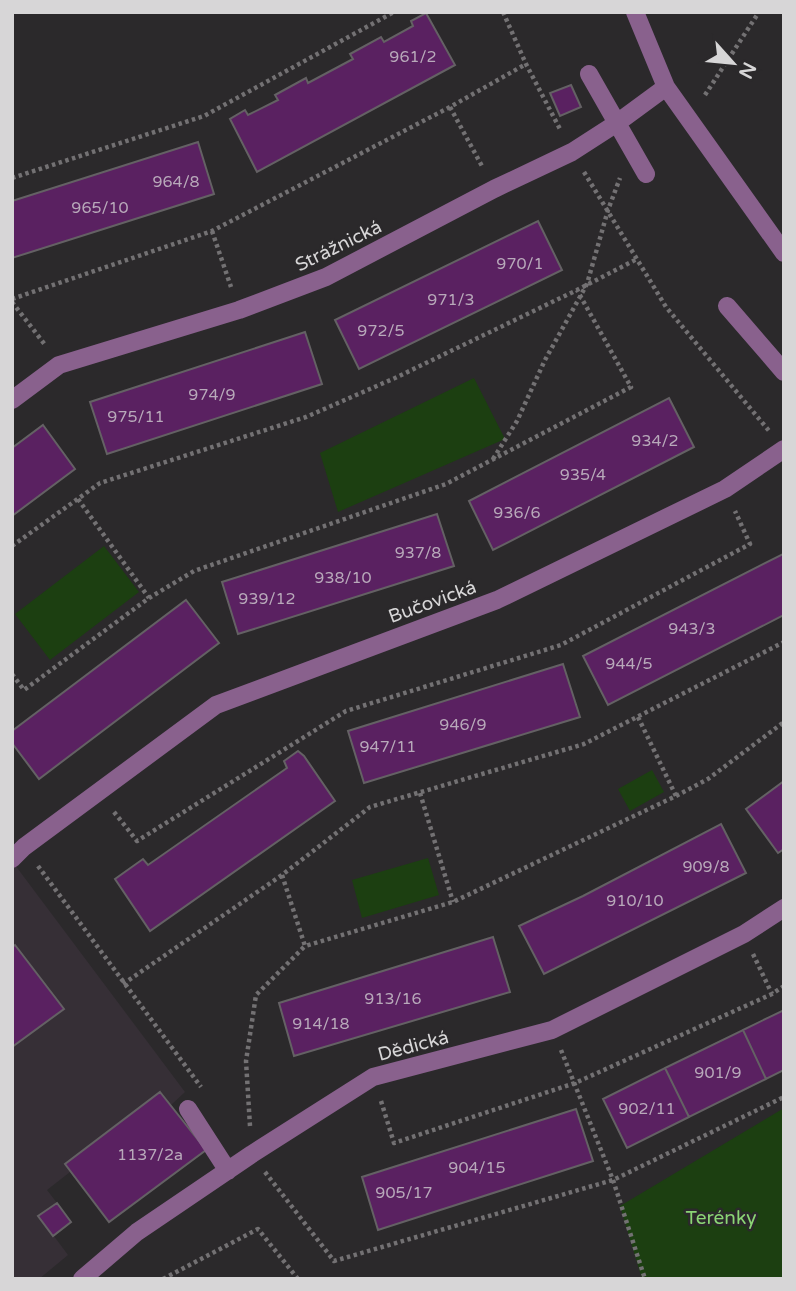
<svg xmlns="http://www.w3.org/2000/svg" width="796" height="1291" font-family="'Varela Round',sans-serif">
<rect width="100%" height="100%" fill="#2b292b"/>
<!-- built -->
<path fill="#362f36" d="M12,861l173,231 -14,13 35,45 -97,72 -39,-50 -23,18 10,13 -18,13 29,39 -29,24h-27z"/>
<!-- green -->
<path fill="#1c3f11" d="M474,378l31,61 -167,73 -18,-59z
M104,546l35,46 -89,68 -35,-46z
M652,770l12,22 -34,19 -12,-22z
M428,858l11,37 -77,23 -10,-38z
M784,1108v171h-142l-22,-73z"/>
<!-- building -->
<path fill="#5a2161" stroke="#646164" stroke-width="2" d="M426,13l29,52 -198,107 -27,-53 15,-9 3,5 30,-15 -3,-5 31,-17 2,5 45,-24 -3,-5 31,-17 3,5 29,-16 -2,-5z
M571,85l10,22 -21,9 -10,-23z
M198,142l16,52 -202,64v-57z
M538,221l24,49 -203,99 -24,-49z
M305,332l17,52 -215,70 -17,-52z
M669,398l25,49 -201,103 -24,-49z
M43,425l32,44 -63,47v-68z
M437,514l17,52 -216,68 -16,-52z
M783,554l1,61 -176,90 -25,-49z
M186,600l33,43 -180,136 -27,-36v-12z
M563,664l17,53 -216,66 -16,-52z
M298,751l6,5 31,45 -185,130 -35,-52 28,-20 5,6 139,-97 -3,-7z
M784,781v68l-6,4 -32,-44z
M721,824l25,49 -202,101 -25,-48 64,-30z
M493,937l17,55 -216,64 -15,-53z
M15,945l49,64 -52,38v-100z
M784,1010v60l-18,9 -23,-49z
M743,1030l23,49 -77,38 -24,-49z
M665,1068l24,49 -62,31 -24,-49z
M160,1092l46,58 -97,72 -44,-58z
M576,1109l17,52 -215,69 -16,-53z
M57,1203l14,19 -18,14 -15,-20z"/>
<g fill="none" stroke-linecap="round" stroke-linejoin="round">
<!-- path -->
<path stroke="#737173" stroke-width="4.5" stroke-dasharray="3.5 3.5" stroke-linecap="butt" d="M503,12l23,52 35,67
M705,95l54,-83
M450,107l33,61
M584,172l82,135 104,125
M12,178l192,-62 190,-104
M212,231l19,56
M12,299l200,-68 238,-124 76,-43
M12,302l34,44
M493,459l24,-38 28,-61 42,-76 21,-74 12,-32
M78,499l71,99
M12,546l88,-63 206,-66 89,-39 182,-88 60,-31
M12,674l12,16 125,-92 45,-27 252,-87 185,-97 -54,-97
M638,717l38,79
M420,793l33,109
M114,812l23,29 209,-130 215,-66 189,-101 -15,-33
M38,866l163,221
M282,875l23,71 148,-44 223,-106 32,-17 76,-57
M753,954l19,40
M123,984l159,-109 88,-68 214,-63 200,-102
M561,1050l52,130 32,99
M381,1101l13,42 181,-60 197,-89 12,-8
M250,1126l-4,-65 10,-66 49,-49
M265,1172l69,89 279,-81 171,-83
M163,1279l95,-50 40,50"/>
<!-- minor -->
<path stroke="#89618d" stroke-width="18" d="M635,12l31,75 118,166
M589,74l57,100
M727,306l57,66
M12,400l47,-35 180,-55 87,-33 168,-88 78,-37 45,-29 49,-36
M12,859l12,-12 192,-142 281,-105 228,-111 59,-40
M188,1109l40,62
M82,1279l55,-47 115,-78 121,-77 179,-47 192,-96 40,-26"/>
</g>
<g text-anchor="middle" stroke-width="5" stroke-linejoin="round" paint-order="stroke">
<!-- number labels -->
<g font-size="16" fill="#b8a9ba">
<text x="413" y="62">961/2</text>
<text x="176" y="187">964/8</text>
<text x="100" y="213">965/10</text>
<text x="520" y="269">970/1</text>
<text x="451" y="305">971/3</text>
<text x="381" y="336">972/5</text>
<text x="212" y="400">974/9</text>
<text x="136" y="422">975/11</text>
<text x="655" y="446">934/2</text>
<text x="583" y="480">935/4</text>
<text x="517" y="518">936/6</text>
<text x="418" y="558">937/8</text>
<text x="343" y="583">938/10</text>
<text x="267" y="604">939/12</text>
<text x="692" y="634">943/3</text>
<text x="629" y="669">944/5</text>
<text x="463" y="730">946/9</text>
<text x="388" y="752">947/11</text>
<text x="706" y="872">909/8</text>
<text x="635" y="906">910/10</text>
<text x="393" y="1004">913/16</text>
<text x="321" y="1029">914/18</text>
<text x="718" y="1078">901/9</text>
<text x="647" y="1114">902/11</text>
<text x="150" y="1160">1137/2a</text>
<text x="477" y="1173">904/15</text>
<text x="404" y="1198">905/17</text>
</g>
<!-- street labels -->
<g font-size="19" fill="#d7d6d7" stroke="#2b292b">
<text transform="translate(338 245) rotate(-26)" y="7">Strážnická</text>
<text transform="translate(432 601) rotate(-20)" y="7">Bučovická</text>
<text transform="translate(413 1045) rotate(-15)" y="7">Dědická</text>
</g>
<!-- park labels -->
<g font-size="19" fill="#8bd675" stroke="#2b292b">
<text x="721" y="1224">Terénky</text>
</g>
</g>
<!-- border -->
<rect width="796" height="1291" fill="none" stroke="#d7d6d7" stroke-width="28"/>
<!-- north arrow -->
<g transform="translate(733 63) rotate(117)" stroke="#2b292b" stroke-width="5" paint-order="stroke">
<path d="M0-5L12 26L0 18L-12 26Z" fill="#d7d6d7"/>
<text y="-10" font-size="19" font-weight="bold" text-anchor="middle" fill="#d7d6d7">N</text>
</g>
</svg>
